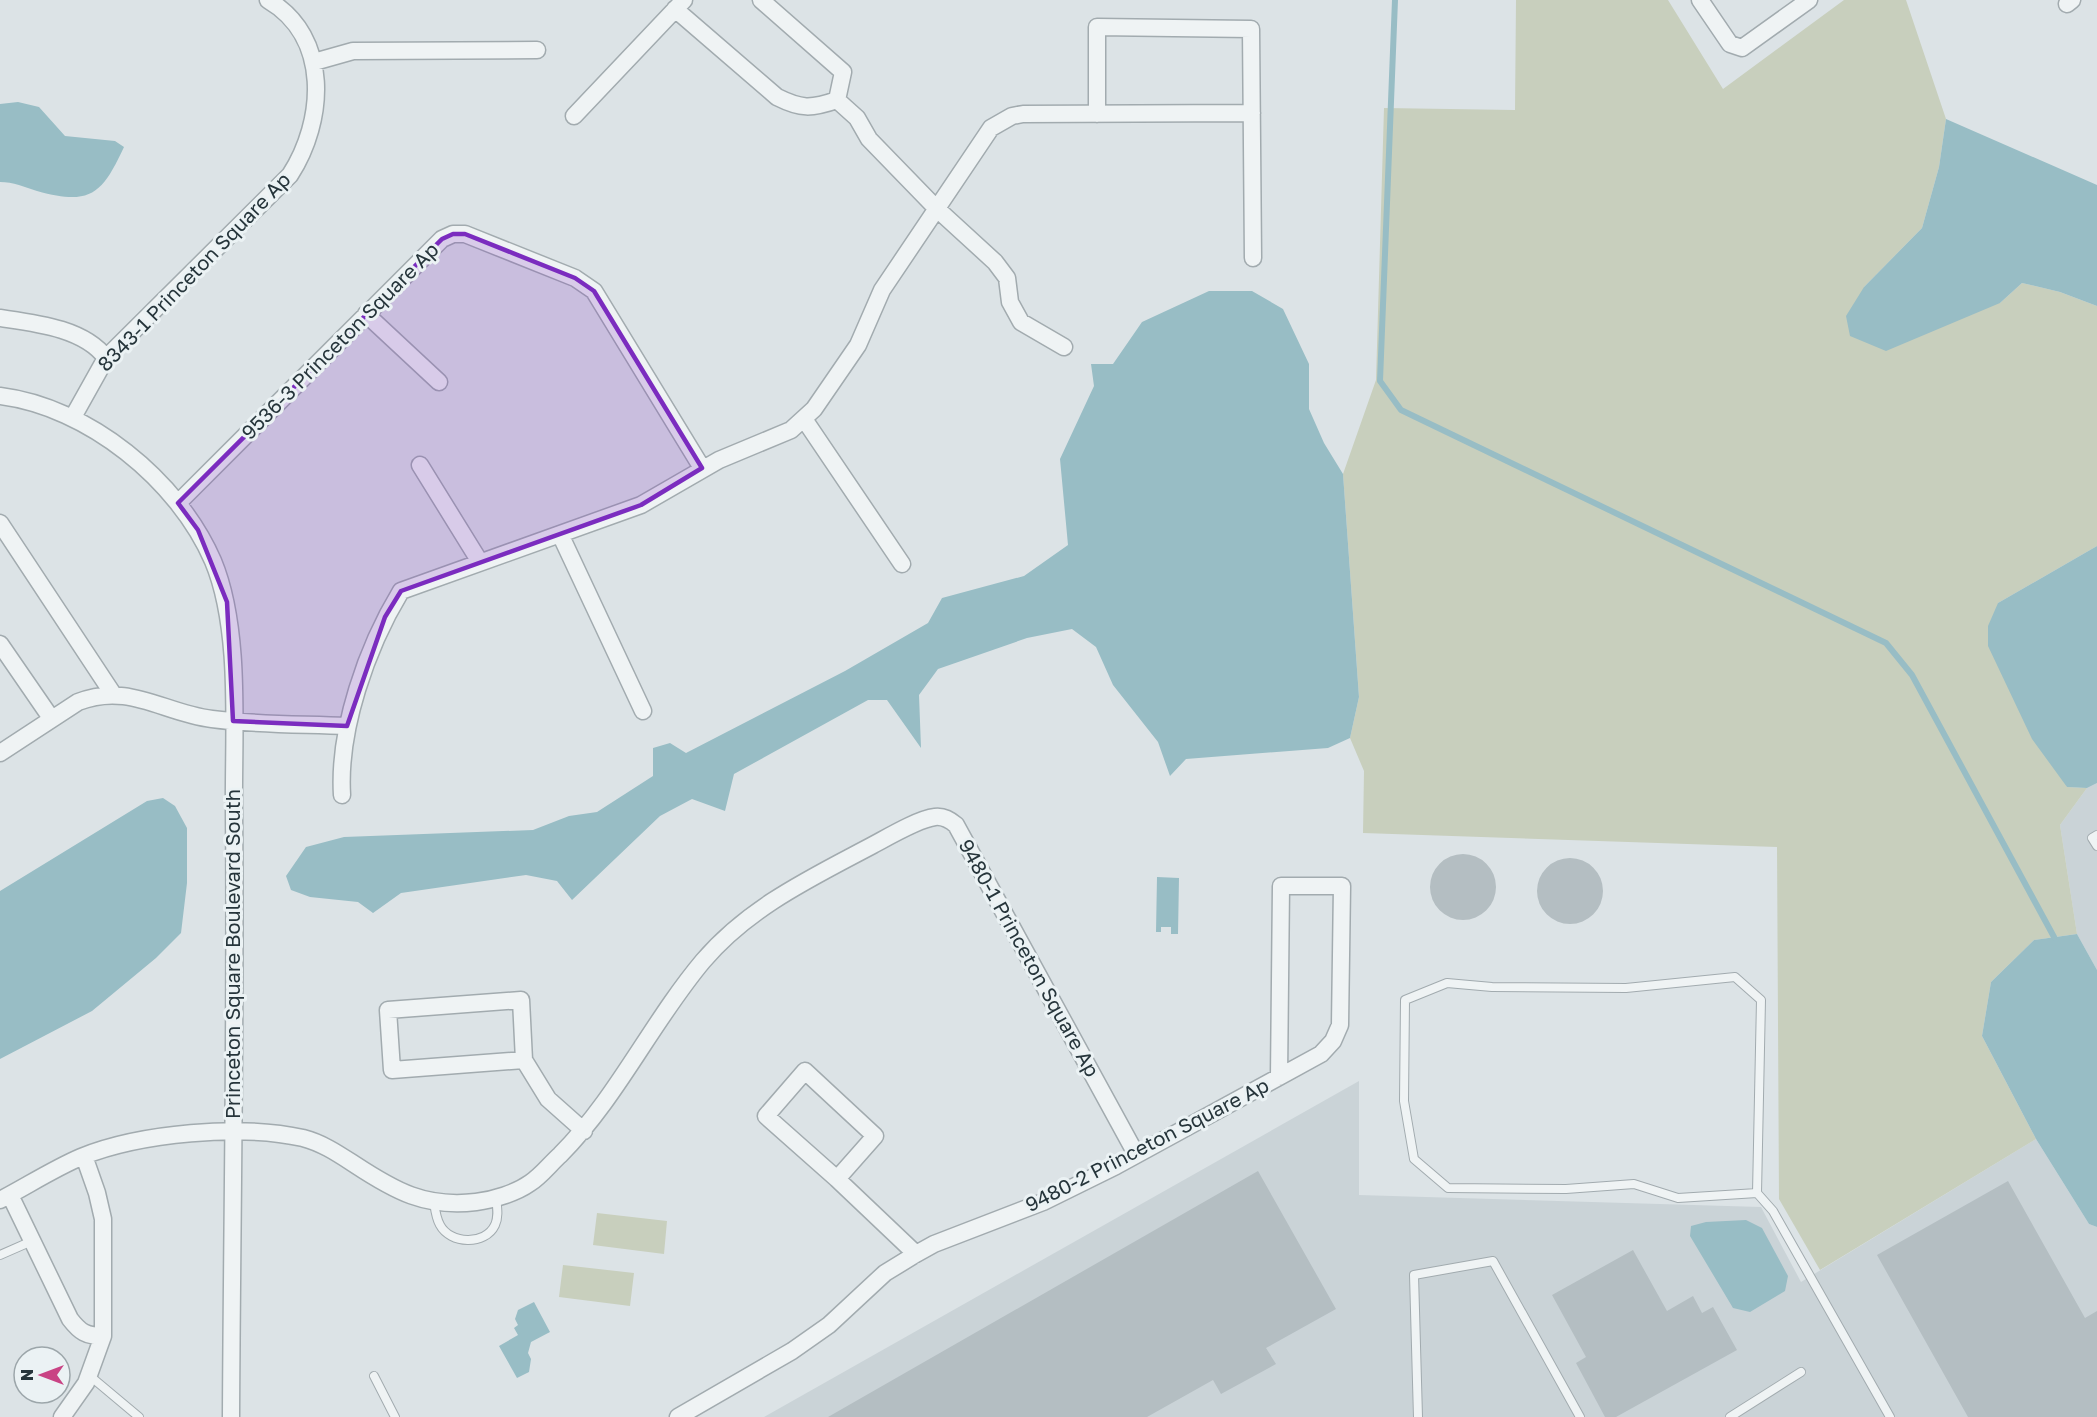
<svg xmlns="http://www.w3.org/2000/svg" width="2097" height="1417" font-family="'Golos Text',sans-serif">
<rect width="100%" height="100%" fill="#dce3e6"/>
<!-- built -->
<path fill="#cad3d7" d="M2097,783v187l-20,-36 -17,-109 27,-37z
M1359,1081v114l402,12 40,75 235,-143 53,85 8,3v190h-1333z"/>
<!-- green -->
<path fill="#c8cfbd" d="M1516,0h152l55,89 121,-89h62l40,119 -7,48 -17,61 -58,59 136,16 22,-20 38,9 37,14v240l-99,57 69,184 20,1 -27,37 17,109 -43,6 -43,42 -9,54 54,103 -216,131 -41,-71 -2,-352 -414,-14 1,-62 -14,-33 9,-41 -16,-223 33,-94 8,-272 131,2z
M597,1213l70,8 -3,33 -71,-9z
M563,1265l71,8 -4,33 -71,-9z"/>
<!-- water -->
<path fill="#98bdc5" d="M18,102l21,5 26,29 50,5 9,6c-22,47 -33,59 -87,44 -12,-4 -24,-9 -37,-9v-78z
M1946,119l151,66v121l-37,-14 -38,-9 -22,20 -114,48 -36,-15 -4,-20 18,-29 58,-59 17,-61z
M1209,291h43l31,18 26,55v45l15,34 19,31 16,223 -9,41 -22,10 -142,11 -16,17 -12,-34 -45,-57 -17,-38 -24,-18 -45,9 -89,31 -19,26 2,53 -34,-48h-19l-134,74 -9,37 -33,-12 -32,17 -88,84 -15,-19 -31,-6 -125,18 -28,20 -15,-11 -48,-5 -19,-7 -5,-14 20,-29 38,-10 189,-7 36,-14 28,-4 56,-36v-28l17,-5 16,10 159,-82 83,-48 14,-25 82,-22 44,-31 -8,-86 34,-73 -3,-22h22l29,-42z
M2097,546v237l-10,5 -20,-1 -35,-48 -44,-93v-20l10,-23z
M163,798l12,8 12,22v55l-6,50 -25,25 -64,53 -92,48v-168l147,-90z
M1157,877l22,1 -1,56h-7v-7h-10v5h-5z
M2077,934l20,36v257l-8,-3 -53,-85 -54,-103 9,-54 43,-42z
M1746,1220l16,8 26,48 -3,15 -35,21 -17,-4 -43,-72 1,-10 15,-4z
M534,1302l16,30 -19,10 -3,11 3,6 -2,13 -12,6 -18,-32 19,-11 -4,-7 4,-3 -3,-6 3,-9z"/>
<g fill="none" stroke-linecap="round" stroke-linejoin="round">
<!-- stream -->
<path stroke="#98bdc5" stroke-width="6" d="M1395,0l-15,381 21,29 485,233 26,32 142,262"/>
</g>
<!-- building -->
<path fill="#b4bec2" d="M1430 887a33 33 0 1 1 66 0a33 33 0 1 1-66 0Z
M1537 891a33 33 0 1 1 66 0a33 33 0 1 1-66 0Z
M1258,1171l78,138 -70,39 10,16 -55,30 -8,-14 -66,37h-319z
M2008,1181l77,137 12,-7v106h-129l-91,-162z
M1633,1250l34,61 26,-15 9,17 11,-6 24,43 -121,67h-11l-29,-54 10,-6 -34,-62z"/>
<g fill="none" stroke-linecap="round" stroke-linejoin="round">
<defs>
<path id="lane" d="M2097,835l-5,3 5,8
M1757,1193l-79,5 -44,-14 -68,5 -118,-1 -34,-29 -10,-58 1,-101 42,-17 45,4 134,1 109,-11 26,23 -4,193 16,18 117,206
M434,1202c1,7 2,16 6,23 10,19 45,21 55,0 4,-9 2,-18 1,-28
M0,1255l32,-14
M90,1376l49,41
M374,1376l21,41
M1418,1417l-4,-142 79,-14 87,156
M1730,1417l71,-45"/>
<path id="street" d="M761,0l82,72 -6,28
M1700,0l30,44 12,4 67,-48
M2067,4l5,-4
M675,9l102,88c24,12 34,12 60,3
M314,62l39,-11 184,-1
M837,100l20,18 12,21 67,69 59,54 12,16 3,24 11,20 43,25
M1097,114v-87l154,2 2,229
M574,116l110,-116
M366,314l73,68
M0,318c34,5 84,10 106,40
M0,396c88,11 178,84 213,165 29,69 20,173 21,249 2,202 -2,405 -3,607
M73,417l33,-59 184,-183c35,-54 41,-138 -22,-175
M804,419l98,145
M420,465l60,97
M178,503l264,-264 11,-5h12l110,44 19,13 108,177
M0,523l113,171
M560,534l83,177
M0,644l51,74
M0,753l78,-51c51,-20 85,11 134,17 45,6 90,5 135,7
M342,795c-4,-66 25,-148 59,-204l240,-86 78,-45 72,-30 23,-21 44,-64 24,-55 109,-162 21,-12 11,-2 229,-1
M521,1000l3,60 -132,10 -4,-60z
M524,1060l24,39 36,32
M805,1071l70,65 -38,43 -71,-63z
M837,1179l79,75
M10,1195l60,124c10,13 16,17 33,17
M0,1200c27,-14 53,-31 81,-43 59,-24 160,-33 222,-19 19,5 34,15 51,26 41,27 71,44 122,38 17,-2 40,-9 54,-19 11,-7 20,-19 30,-28 57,-57 91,-132 143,-194 46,-54 108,-83 170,-116 15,-8 45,-26 62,-28 9,-1 15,3 21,8l180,329
M62,1417l24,-34 17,-47v-117l-6,-26 -13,-37
M678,1417l114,-66 37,-26 56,-52 31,-19 18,-10 109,-42 73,-36 205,-112 12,-13 7,-16 2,-139h-61l-2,191"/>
</defs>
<!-- lane casing -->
<use href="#lane" stroke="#a2abaf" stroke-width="10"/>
<!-- street casing -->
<use href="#street" stroke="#a2abaf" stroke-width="19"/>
<!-- lane -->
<use href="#lane" stroke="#eff3f4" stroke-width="8"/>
<!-- street -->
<use href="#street" stroke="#eff3f4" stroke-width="16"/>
</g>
<!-- marked area -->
<path fill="#7b2cbf" fill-opacity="0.2" stroke="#7b2cbf" stroke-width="4.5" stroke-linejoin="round" d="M453,234h12l110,44 19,13 108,177 -61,37 -240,86 -16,26 -38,109 -114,-5 -6,-119 -29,-72 -20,-27 264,-264z"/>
<g text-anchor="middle" stroke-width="6" stroke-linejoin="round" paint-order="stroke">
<!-- street labels -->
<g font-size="20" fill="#26353b" stroke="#ebf2f4">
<text transform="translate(194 272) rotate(-46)" y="7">8343-1 Princeton Square Ap</text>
<text transform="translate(340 341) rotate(-45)" y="7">9536-3 Princeton Square Ap</text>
<text transform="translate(233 954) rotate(-90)" y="7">Princeton Square Boulevard South</text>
<text transform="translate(1029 958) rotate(61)" y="7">9480-1 Princeton Square Ap</text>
<text transform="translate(1147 1145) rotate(-27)" y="7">9480-2 Princeton Square Ap</text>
</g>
</g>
<!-- north arrow -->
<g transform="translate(42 1375) rotate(270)"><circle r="28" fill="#ebf2f4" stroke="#9ca6aa" stroke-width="1.5"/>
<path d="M0-4.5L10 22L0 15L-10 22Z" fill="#c94384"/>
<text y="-9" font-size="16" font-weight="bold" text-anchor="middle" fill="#26353b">N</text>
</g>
</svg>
